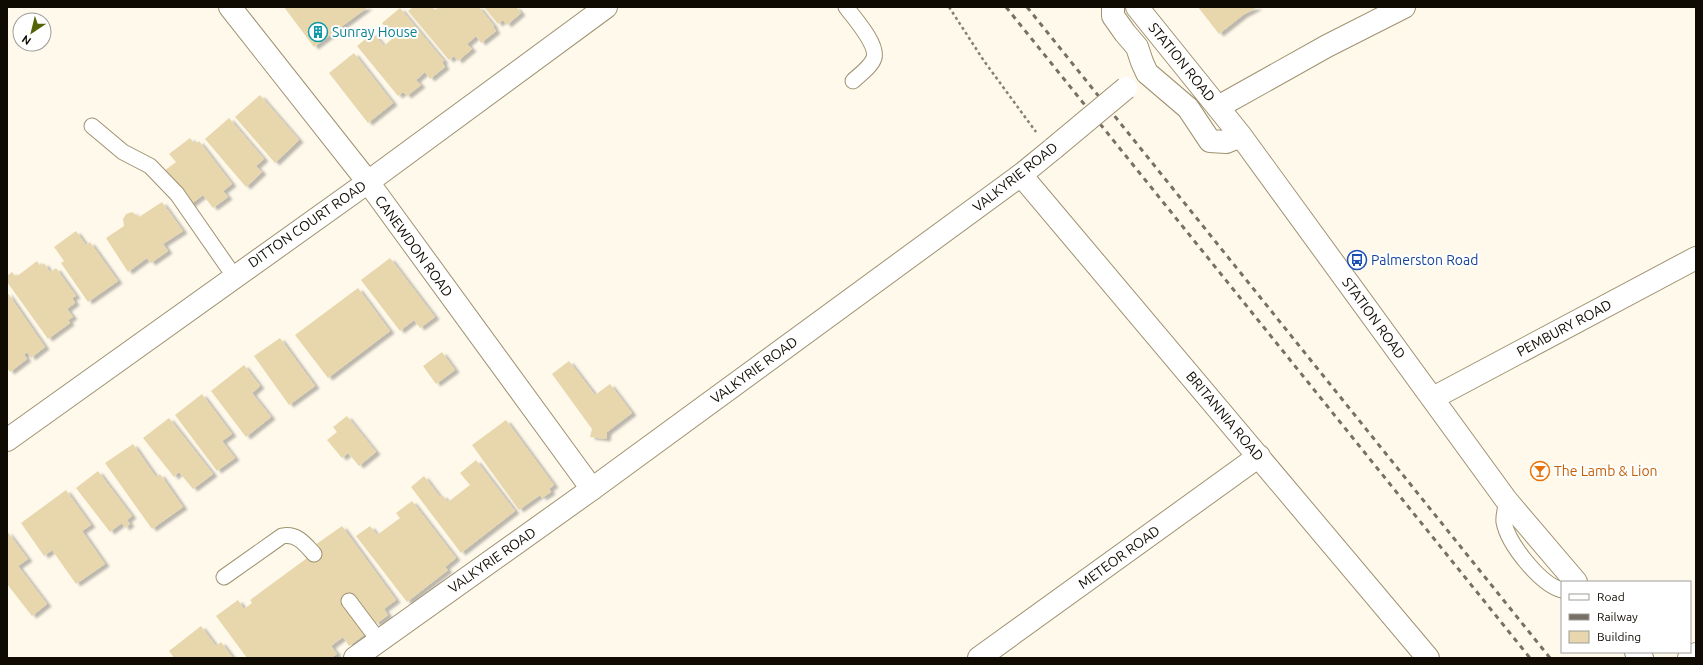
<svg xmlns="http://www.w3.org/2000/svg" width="1703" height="665" font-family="Ubuntu,sans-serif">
<defs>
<filter id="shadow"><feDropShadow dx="4.5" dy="2.5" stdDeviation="1" flood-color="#0004"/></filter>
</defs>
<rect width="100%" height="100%" fill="#fff9eb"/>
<!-- building -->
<path fill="#e8d7ac" filter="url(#shadow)" d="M284,7h84l-54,40z
M413,7h19l3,3 4,-3h40l15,19 -1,1 3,4 -15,12 -5,-7 -9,8 5,5 -14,12 -4,-5 -5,4 -41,-49z
M484,7h32l5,6 -14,12 -4,-5 -5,4z
M1198,7h60l-15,8 -24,19z
M400,8l44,53 -2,1 3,5 -15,12 -5,-7 -9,8 5,5 -14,11 -4,-4 -5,4 -41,-50 16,-13 11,13 10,-9 -12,-14z
M354,53l39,50 -25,20 -39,-50z
M260,95l39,45 -24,23 -40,-46z
M229,118l35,41 -8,7 6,6 -16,15 -41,-48z
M190,138l5,6 4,-3 33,43 -9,7 5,6 -15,11 -10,-13 -13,10 -26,-34 12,-9 -7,-8z
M162,202l21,29 -20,13 5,7 -17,12 -4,-5 -19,14 -22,-34 18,-12 -1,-7 3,-5 6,-2 7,5z
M76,231l10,14 4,-3 28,39 -30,21 -27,-39 3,-2 -10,-14z
M390,258l45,59 -15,11 -6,-8 -14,11 -39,-51z
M37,261l3,5 4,-3 6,9 6,-4 20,28 -4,2 3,5 -8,6 6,8 -5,3 2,3 -22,16 -41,-57v-6l5,-4 4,5z
M358,288l32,43 -62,47 -33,-43z
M7,292l38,55 -14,11 -4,-6 -3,3 3,4 -17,13 -3,-4z
M280,338l35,48 -26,19 -35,-49z
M442,352l13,18 -19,14 -13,-18z
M569,361l26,34 15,-11 22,29 -25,19 -1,7 -16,-2 2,-8 -40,-55z
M244,365l16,21 -8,7 19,24 -25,20 -35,-46z
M202,394l30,40 -10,7 13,17 -18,13 -42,-56z
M347,416l29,36 -17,14 -11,-13 -6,5 -15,-18 10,-8 -4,-5z
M169,418l44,56 -20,15 -14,-17 -5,5 -31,-39z
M506,420l48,65 -5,4 2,3 -9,6 -2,-3 -21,15 -47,-65z
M133,444l23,33 4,-3 23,33 -31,22 -47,-66z
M476,460l39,51 -54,42 -50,-66 13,-11 16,21 2,-2 6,7 22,-17 -10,-12z
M98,471l34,45 -5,4 3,4 -5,4 -3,-5 -12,9 -34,-44z
M66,490l25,35 -9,6 23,33 -29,20 -24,-34 -8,6 -23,-33z
M412,501l44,57 -11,9 3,3 -41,32 -51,-66 14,-10 7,9 23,-17 -4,-5z
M342,526l54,74 -12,9 4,6 -12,9 -21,-28 -12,9 22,29 -16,12 -6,-9 -12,9 6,8 -6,4h-84l-31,-42 22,-16 6,9 8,-6 -2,-3 68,-50 -3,-5z
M7,531l21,28 -10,7 29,38 -15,12 -25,-32z
M201,626l15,20 5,-4 12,16h-59l-5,-7z"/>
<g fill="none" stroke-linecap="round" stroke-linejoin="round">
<defs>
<path id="service" d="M846,7c8,11 32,37 28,51 -3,9 -15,17 -21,23
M92,126l31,26 27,14 27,28 57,82
M1507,501c-1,6 -4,15 -3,21 4,22 37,63 58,68
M224,577l58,-41c15,-3 23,8 32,18
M349,601l30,40"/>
<path id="minor" d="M230,7l138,175 224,307
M1218,107l109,-61 77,-39
M1021,175l407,483
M1433,398l263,-140
M7,440l361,-258 238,-175
M979,658l280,-202
M1689,658l7,-4"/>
<path id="tertiary" d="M1113,7v9l12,17 12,14 5,15 5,11 41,35 22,33 16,1 15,-6
M1137,7l104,129 266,365 69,81
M1636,652l6,6
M355,658l237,-169 429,-314 33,-27"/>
</defs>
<!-- service casing -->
<use href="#service" stroke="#9f9270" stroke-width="17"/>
<!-- minor casing -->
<use href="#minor" stroke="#9f9270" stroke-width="24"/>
<!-- tertiary casing -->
<use href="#tertiary" stroke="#9f9270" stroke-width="24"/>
<!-- path -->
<path stroke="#858074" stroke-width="2.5" stroke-dasharray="3 3" stroke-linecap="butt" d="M949,7l35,54 52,71"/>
<!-- service -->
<use href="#service" stroke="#fff" stroke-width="15"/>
<!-- minor -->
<use href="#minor" stroke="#fff" stroke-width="22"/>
<!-- tertiary -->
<use href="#tertiary" stroke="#fff" stroke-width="22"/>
<!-- rail -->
<path stroke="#767065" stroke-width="3" stroke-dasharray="5 5" stroke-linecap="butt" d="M1006,7l524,651
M1027,7l523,651"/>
<defs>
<path id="tertiary-bridge" d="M1054,148l72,-60"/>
</defs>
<!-- tertiary-bridge casing -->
<use href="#tertiary-bridge" stroke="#9f9270" stroke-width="24" stroke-linecap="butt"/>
<!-- tertiary-bridge -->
<use href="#tertiary-bridge" stroke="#fff" stroke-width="22"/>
</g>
<!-- icons -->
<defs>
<symbol id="building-ring" viewBox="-11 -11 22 22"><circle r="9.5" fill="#fff" stroke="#0f9aa8" stroke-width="1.5"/><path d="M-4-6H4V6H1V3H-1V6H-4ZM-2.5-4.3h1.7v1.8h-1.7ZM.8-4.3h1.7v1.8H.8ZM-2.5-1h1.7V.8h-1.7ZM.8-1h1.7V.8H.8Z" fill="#0f9aa8"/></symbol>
<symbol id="bus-ring" viewBox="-11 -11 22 22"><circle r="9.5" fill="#fff" stroke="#1a4fb4" stroke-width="1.5"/><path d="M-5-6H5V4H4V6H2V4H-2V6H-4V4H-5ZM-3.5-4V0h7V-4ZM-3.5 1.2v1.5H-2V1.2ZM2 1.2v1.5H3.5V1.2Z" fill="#1a4fb4"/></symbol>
<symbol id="bar-ring" viewBox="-11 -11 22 22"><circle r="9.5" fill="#fff" stroke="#e8710a" stroke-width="1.5"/><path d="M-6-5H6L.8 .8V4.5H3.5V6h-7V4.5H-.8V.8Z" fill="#e8710a"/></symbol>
</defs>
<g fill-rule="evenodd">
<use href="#building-ring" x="307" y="21" width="22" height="22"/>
<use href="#bus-ring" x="1346" y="249" width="22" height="22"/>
<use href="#bar-ring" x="1529" y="460" width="22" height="22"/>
</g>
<g text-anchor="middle" stroke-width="4" stroke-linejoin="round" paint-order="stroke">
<!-- culture labels -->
<g font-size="14" fill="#0d838f" stroke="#fff" text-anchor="start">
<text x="332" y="37">Sunray House</text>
</g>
<!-- street labels -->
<g font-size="14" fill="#100b02" stroke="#fff">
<text transform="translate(1182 62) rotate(51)" y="5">STATION ROAD</text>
<text transform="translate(1015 177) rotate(-38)" y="5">VALKYRIE ROAD</text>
<text transform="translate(307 224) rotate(-35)" y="5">DITTON COURT ROAD</text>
<text transform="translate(414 246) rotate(54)" y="5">CANEWDON ROAD</text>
<text transform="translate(1374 318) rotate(54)" y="5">STATION ROAD</text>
<text transform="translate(1564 328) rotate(-28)" y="5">PEMBURY ROAD</text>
<text transform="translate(754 370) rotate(-36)" y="5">VALKYRIE ROAD</text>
<text transform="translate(1225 416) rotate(50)" y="5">BRITANNIA ROAD</text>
<text transform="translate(1119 557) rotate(-36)" y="5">METEOR ROAD</text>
<text transform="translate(492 560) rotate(-35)" y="5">VALKYRIE ROAD</text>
</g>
<!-- transit labels -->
<g font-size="14" fill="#164399" stroke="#fff" text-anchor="start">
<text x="1371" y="265">Palmerston Road</text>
</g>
<!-- food labels -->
<g font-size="14" fill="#c56008" stroke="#fff" text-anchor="start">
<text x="1554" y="476">The Lamb &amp; Lion</text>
</g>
</g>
<!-- border -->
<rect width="1703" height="665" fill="none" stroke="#100b02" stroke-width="16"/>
<!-- legend -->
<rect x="1561" y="581" width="130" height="72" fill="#ffffff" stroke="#9f9d9a"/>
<rect x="1569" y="594" width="20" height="6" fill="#ffffff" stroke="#9f9d9a"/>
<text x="1597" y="601" font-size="12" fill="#100b02">Road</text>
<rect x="1569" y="614" width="20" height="6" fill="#767065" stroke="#9f9d9a"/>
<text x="1597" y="621" font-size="12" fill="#100b02">Railway</text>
<rect x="1569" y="631" width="20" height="12" fill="#e8d7ac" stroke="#9f9d9a"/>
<text x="1597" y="641" font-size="12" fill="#100b02">Building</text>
<!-- north arrow -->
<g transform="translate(32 32) rotate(215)"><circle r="19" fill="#ffffff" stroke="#9f9d9a"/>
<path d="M0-3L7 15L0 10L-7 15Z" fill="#546306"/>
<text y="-6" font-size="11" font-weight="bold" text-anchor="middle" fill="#100b02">N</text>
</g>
</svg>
